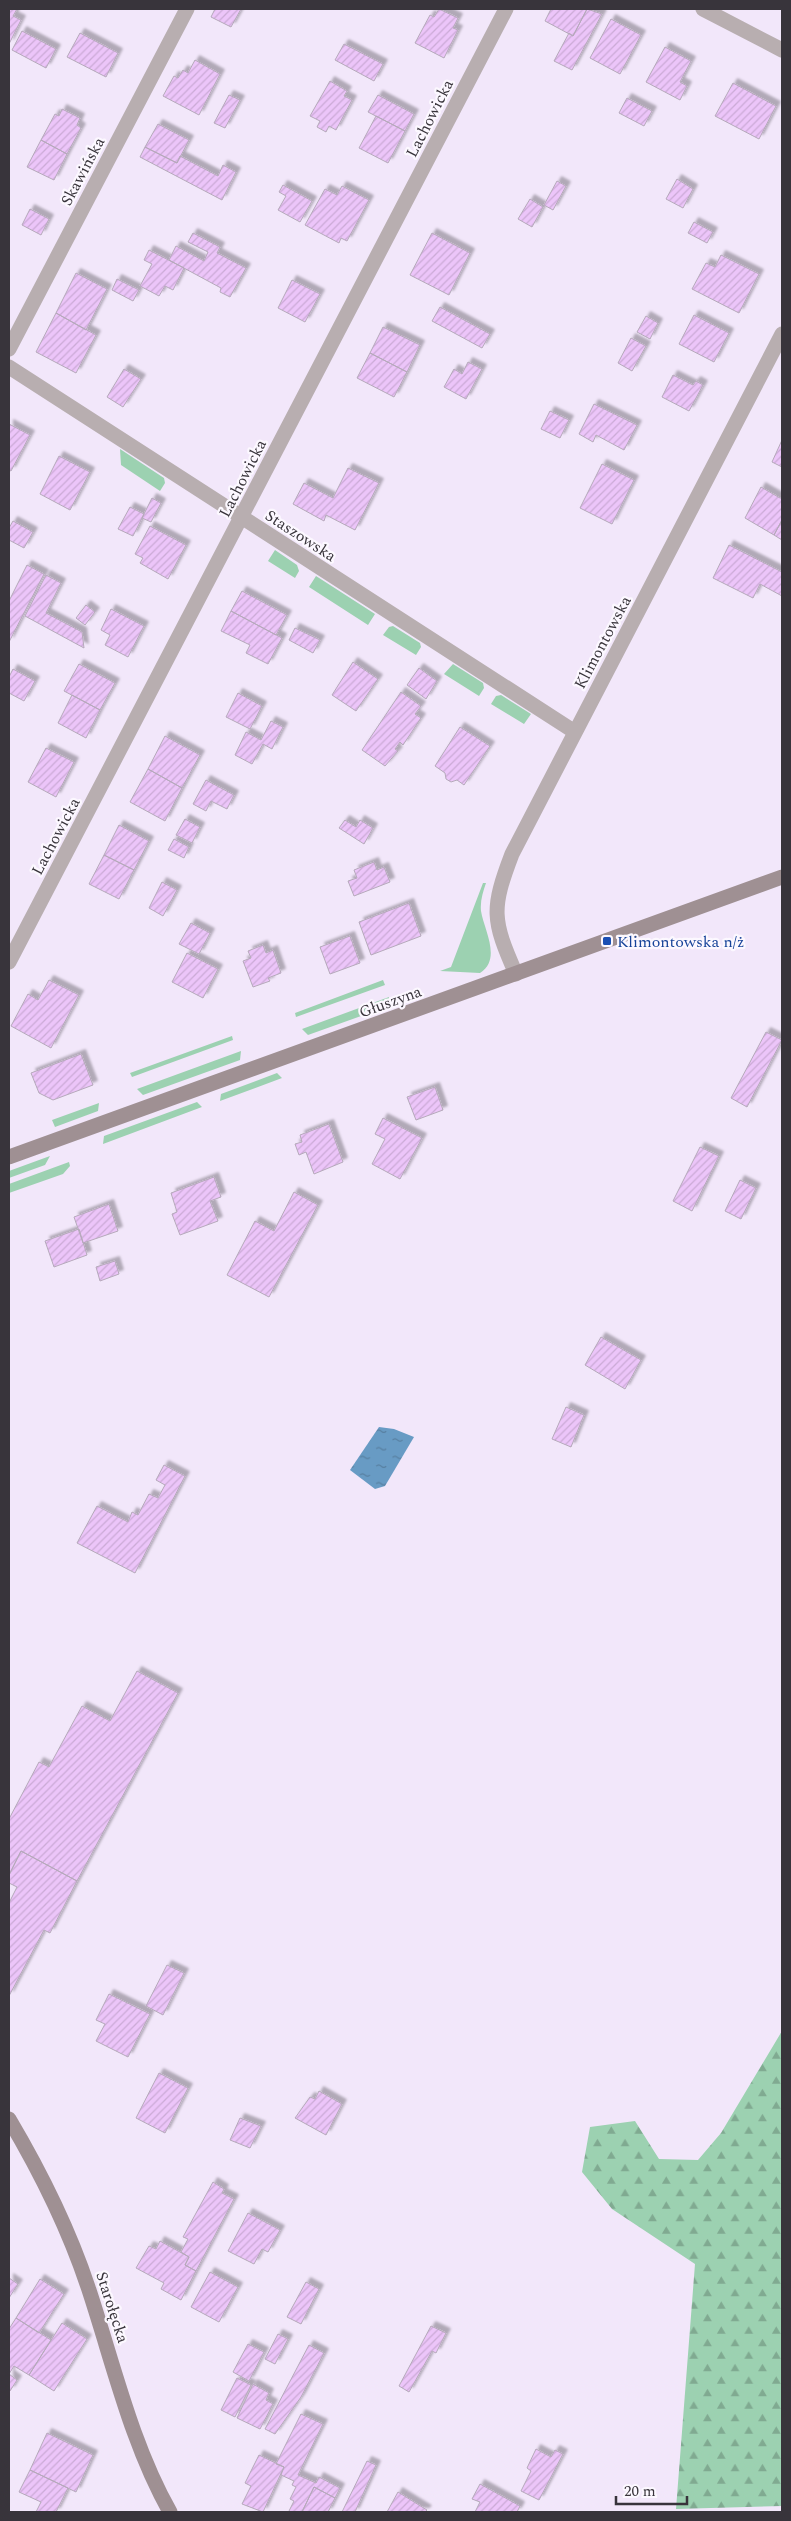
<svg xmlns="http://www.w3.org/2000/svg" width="791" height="2521" font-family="Spectral,serif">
<defs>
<pattern id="forest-firs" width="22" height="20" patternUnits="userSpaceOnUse" patternTransform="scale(1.25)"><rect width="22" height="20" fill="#9cd1b1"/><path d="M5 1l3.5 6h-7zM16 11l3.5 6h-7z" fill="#80aa91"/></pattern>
<pattern id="water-ripples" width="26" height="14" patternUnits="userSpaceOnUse" patternTransform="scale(1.25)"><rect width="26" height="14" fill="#689bc4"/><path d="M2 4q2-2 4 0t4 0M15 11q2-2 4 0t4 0" fill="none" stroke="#577fa0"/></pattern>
<pattern id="building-hatch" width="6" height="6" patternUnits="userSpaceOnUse" patternTransform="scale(1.25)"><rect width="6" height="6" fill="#ecc5f9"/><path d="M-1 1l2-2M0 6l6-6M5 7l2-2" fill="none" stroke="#cbaad6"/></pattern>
<filter id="shadow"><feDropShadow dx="4.5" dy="-4.5" stdDeviation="1" flood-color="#0004"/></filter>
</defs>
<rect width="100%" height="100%" fill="#f2e7fa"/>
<!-- grass -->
<path fill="#9cd1b1" d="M120,449l44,29 1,5 -5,8 -39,-26z
M275,550l22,15 2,6 -4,7 -27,-17z
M316,576l59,38 -7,11 -59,-38z
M393,626l27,17 1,4 -5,8 -33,-20 6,-8z
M453,664l30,19 1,5 -5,8 -35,-22z
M501,695l30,19 -7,10 -33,-20 5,-8z
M483,883h3c-3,9 -6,18 -5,28 3,19 21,48 -1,62l-40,-2 11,-4z
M383,980l2,5 -89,32 -1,-4z
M389,997v9l-81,29 -6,-6z
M232,1036l1,4 -101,37 -2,-4z
M241,1051l-1,9 -97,35 -6,-6z
M277,1073l5,5 -62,23 1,-7z
M197,1102l5,5 -99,37 1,-8z
M99,1103l-1,8 -43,16 -3,-7z
M50,1156l-5,9 -36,13v-7z
M69,1162l1,4 -7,8 -54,19v-9z"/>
<!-- forest -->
<path fill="url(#forest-firs)" d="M782,2031v475l-106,3 19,-245 -83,-55 -30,-37 8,-45 45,-6 24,38 39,1 23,-27z"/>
<!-- water -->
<path fill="url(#water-ripples)" d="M379,1427l15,2 20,8 -29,49 -10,3 -25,-19z"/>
<!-- building -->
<path fill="url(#building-hatch)" stroke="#b5a9ba" filter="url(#shadow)" d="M9,9h8l-4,7 8,4 -12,24z
M215,9h26l-10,18 -20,-10z
M439,9l19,9 -5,10 5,2 -14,28 -29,-15 15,-28 4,2z
M551,9h36l-14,27 -28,-15z
M587,9l15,5 -30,56 -18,-9 15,-28 4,3z
M611,19l30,16 -21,39 -30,-16z
M22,31l34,18 -10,19 -34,-18z
M80,33l38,20 -12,24 -39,-20z
M344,44l39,20 -9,17 -39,-21z
M665,47l26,14 -11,21 7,4 -7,14 -34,-18z
M195,60l25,14 -21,41 -36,-19 11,-20 4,2 5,-8 5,3z
M330,81l17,10 -3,5 8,4 -16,30 -7,-4 -3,6 -9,-5 3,-6 -10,-5z
M733,83l43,23 -17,33 -44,-23z
M229,95l11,5 -15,28 -11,-5z
M378,95l36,19 -9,17 -37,-19z
M627,98l25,13 -8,15 -25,-13z
M62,109l18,9 -3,7 4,3 -14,26 -26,-14 14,-26 4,2z
M376,116l29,15 -17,32 -29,-15z
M158,124l31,16 -12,23 -32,-16z
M41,140l26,14 -13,26 -27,-13z
M145,147l32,16 3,-7 38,20 5,-11 13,7 -14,28 -82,-43z
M677,179l16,10 -10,19 -17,-9z
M557,181l9,5 -13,24 -9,-5z
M283,185l29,16 -12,21 -22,-12 8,-14 -7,-4z
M342,186l27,14 -22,41 -6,-3 -2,5 -34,-18 20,-36 12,6z
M530,199l13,8 -11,20 -14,-8z
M30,209l19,10 -8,16 -19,-10z
M694,222l19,10 -6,11 -19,-10z
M193,233l27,14 -3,6 29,15 -16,29 -10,-5 1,-4 -52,-28 7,-14 28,15 4,-9 -20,-10z
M432,233l38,20 -21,42 -39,-20z
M149,250l35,18 -11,22 -8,-4 -6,10 -19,-10 12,-22 -8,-4z
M721,255l38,19 -20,39 -47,-24 14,-26 9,4z
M76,273l31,16 -21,41 -30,-17z
M117,279l22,11 -6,11 -21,-11z
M292,280l28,14 -15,28 -27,-14z
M440,307l50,27 -8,14 -50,-27z
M56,313l40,22 -20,38 -40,-21z
M694,315l35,18 -15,29 -35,-18z
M646,316l12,7 -8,16 -13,-7z
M383,327l37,18 -13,27 -37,-19z
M631,338l15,8 -14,25 -14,-8z
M370,353l37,19 -13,25 -37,-19z
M468,362l14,7 -16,30 -22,-12 10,-18 8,5z
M124,369l17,10 -18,28 -16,-10z
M673,375l20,10 3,-4 7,4 -14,26 -27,-14z
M594,404l43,21 -13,25 -28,-15 -3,7 -14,-8z
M550,411l19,9 -9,18 -19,-9z
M9,424l21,11 -19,36 -2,-1z
M782,440v27l-10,-5z
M59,456l31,16 -20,38 -30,-16z
M602,464l32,16 -22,44 -32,-16z
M348,468l31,15 -24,47 -29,-15 -2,6 -31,-17 11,-21 29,15z
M761,487l19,11h2v22l-8,15 -29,-17z
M152,498l9,5 -10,19 -9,-4z
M130,507l14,7 -11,22 -15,-7z
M782,520v20l-8,-5z
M13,521l20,11 -9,16 -15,-8v-12z
M150,526l36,19 -18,34 -28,-16 3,-5 -8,-4z
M729,545l53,27v24l-22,-12 -7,14 -40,-20z
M27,565l17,9 -35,68v-41z
M46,575l15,8 -15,30 36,19 2,16 -59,-32z
M242,591l45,24 -11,20 -45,-24z
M86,605l9,7 -10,13 -9,-7z
M111,609l33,17 -16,31 -23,-12 5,-10 -9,-5z
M231,611l51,27 -14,26 -22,-11 4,-8 -29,-14z
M295,628l25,12 -7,13 -24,-13z
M353,662l25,17 -22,32 -24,-16z
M79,664l36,19 -15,27 -36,-19z
M419,668l18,13 -11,18 -19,-14z
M13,669l22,12 -11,20 -15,-8v-16z
M401,692l20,14 -6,8 6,4 -18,27 -3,-3 -5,7 3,2 -13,15 -23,-16z
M238,693l24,13 -12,23 -24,-12z
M72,695l28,15 -14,28 -28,-15z
M271,721l12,6 -11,22 -9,-5 -11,20 -17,-9 11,-23 15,8z
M460,727l30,19 -26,39 -7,-5 -6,2 -5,-3 -1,-6 -10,-7z
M165,736l35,19 -18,33 -34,-19z
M46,748l28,14 -18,35 -28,-15z
M148,769l34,19 -17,33 -35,-19z
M206,780l28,15 -7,14 -16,-8 -5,10 -13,-7z
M185,819l15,8 -8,16 -16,-8z
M345,820l11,7 4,-7 13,8 -9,16 -25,-16z
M119,825l30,16 -15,29 -30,-15z
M174,839l15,8 -5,11 -16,-8z
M104,855l30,15 -15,29 -30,-15z
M374,862l3,8 7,-3 6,15 -36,14 -6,-15 9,-3 -3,-8z
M162,882l15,8 -14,26 -14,-8z
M409,903l12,33 -50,19 -12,-33z
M191,923l19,10 -11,21 -20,-10z
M350,936l10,27 -30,11 -10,-27z
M263,945l3,8 7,-3 8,23 -13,5 2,3 -17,6 -10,-26 8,-3 -3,-7z
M187,953l31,16 -15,29 -31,-16z
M49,980l30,15 -28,53 -40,-22 17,-32 10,6z
M766,1032l16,8 -35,67 -16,-9z
M81,1054l12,31 -40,15 -14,-7 -8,-20z
M435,1087l8,23 -27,10 -9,-23z
M383,1118l39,20 -22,41 -28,-15 13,-25 -10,-5z
M329,1124l14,38 -29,12 -8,-22 -7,3 -4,-11 7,-2 -2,-7z
M700,1147l19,9 -27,55 -19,-10z
M214,1177l7,20 -11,4 8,20 -38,14 -8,-21 5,-2 -6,-19z
M740,1180l16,8 -15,31 -16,-8z
M294,1192l24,13 -49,92 -42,-22 28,-54 19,10z
M109,1204l9,27 -35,12 -9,-26z
M79,1229l8,26 -33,12 -9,-26z
M115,1261l4,13 -19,7 -4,-14z
M601,1337l40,23 -16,29 -40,-24z
M566,1407l18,8 -13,32 -19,-8z
M164,1465l21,11 -50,97 -58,-30 20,-37 31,16 4,-10 6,3 11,-21 9,4 7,-13 -9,-5z
M137,1671l41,22 -101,188 -56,-30 -12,24v-56l30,-57 10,5 33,-61 28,15z
M21,1851l56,30 -27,52 -6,-3 -35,66v-93l8,-16 -8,-4v-8z
M167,1965l17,8 -21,42 -17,-9z
M109,1994l41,20 -22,43 -32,-16 9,-17 -9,-4z
M159,2073l29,15 -23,45 -29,-15z
M319,2091l23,13 -16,31 -31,-17 15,-21 5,2z
M240,2118l21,8 -11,22 -20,-8z
M213,2182l11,7 -2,4 12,6 -38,72 -11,-6 4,-8 -8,-5 7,-13 -5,-2z
M248,2213l32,17 -12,22 -6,-3 -8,15 -26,-13z
M160,2241l29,16 -4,8 11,6 -15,29 -20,-11 3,-6 -28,-15 13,-22 7,3z
M210,2272l28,15 -19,35 -28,-15z
M9,2278l9,6 -9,14z
M40,2279l24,15 -25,39 -23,-15z
M306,2282l13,7 -18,35 -14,-7z
M16,2318l35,22 -22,35 -15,-9 -5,8v-45z
M62,2323l25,16 -33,52 -25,-16z
M431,2326l15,7 -10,20 -4,-2 -23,41 -10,-6z
M278,2334l10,5 -13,25 -10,-5z
M248,2344l16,8 -15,29 -16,-9z
M309,2345l15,8 -23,44 -26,37 -10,-5z
M9,2374l8,6 -7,11 -1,-1z
M237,2378l14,7 -16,32 -14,-7z
M253,2384l16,9 -3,7 7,4 -13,25 -23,-11z
M301,2414l22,10 -25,51 18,8 3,-6 21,11 -5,10 -21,-11 -12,25h-10l-3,-1 5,-10 -4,-2 6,-12 -4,-2 2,-4 -13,-6 3,-8 -8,-3z
M47,2433l46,22 -17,37 -46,-22z
M536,2449l15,8 4,-7 8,4 -24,46 -18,-9 10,-20 -4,-3z
M259,2455l25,12 -21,45 -21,-8 9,-18 -6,-3z
M367,2461l9,4 -21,47h-13z
M30,2470l38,18 -12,24h-20l5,-10 -22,-10z
M480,2484l40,22 -3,6h-42l5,-10 -8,-3z
M314,2487l21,11 -7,14h-26z
M398,2492l29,18 -2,2h-38z"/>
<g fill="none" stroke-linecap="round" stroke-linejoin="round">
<!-- street -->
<path stroke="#b8aeb0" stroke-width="15" d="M703,9l79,41
M9,349l178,-340
M9,367l566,365
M9,962l497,-953
M516,974c-24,-54 -25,-65 -4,-120l270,-520"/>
<!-- secondary -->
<path stroke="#9f9093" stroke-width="15" d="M9,1157l773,-280
M9,2119c32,54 59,108 79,168 25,75 43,156 82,225"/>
</g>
<!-- markers -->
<rect fill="#1a4fb4" stroke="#fcf8ff" stroke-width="2" x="602" y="936" width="10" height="10" rx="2.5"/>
<g text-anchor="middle" stroke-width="4.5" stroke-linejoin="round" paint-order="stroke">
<!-- street labels -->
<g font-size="16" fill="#38343b" stroke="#fcf8ff">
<text transform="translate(429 118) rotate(-63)" y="6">Lachowicka</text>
<text transform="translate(82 171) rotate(-62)" y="6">Skawińska</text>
<text transform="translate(242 478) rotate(-63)" y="6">Lachowicka</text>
<text transform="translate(301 535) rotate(33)" y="6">Staszowska</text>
<text transform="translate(602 642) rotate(-62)" y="6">Klimontowska</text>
<text transform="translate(55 836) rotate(-62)" y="6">Lachowicka</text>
<text transform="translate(390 1001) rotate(-20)" y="6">Głuszyna</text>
<text transform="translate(113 2307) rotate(72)" y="6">Starołęcka</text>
</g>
<!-- transit labels -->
<g font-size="16" fill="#164399" stroke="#fcf8ff" text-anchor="start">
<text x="617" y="947">Klimontowska n/ż</text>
</g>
</g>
<!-- border -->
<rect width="791" height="2521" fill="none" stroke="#38343b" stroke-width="20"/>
<!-- scale -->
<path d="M616 2496v8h71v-8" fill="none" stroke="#38343b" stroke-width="2.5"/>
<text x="624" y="2496" font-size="15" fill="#38343b" stroke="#fcf8ff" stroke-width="4" paint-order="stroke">20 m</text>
</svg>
